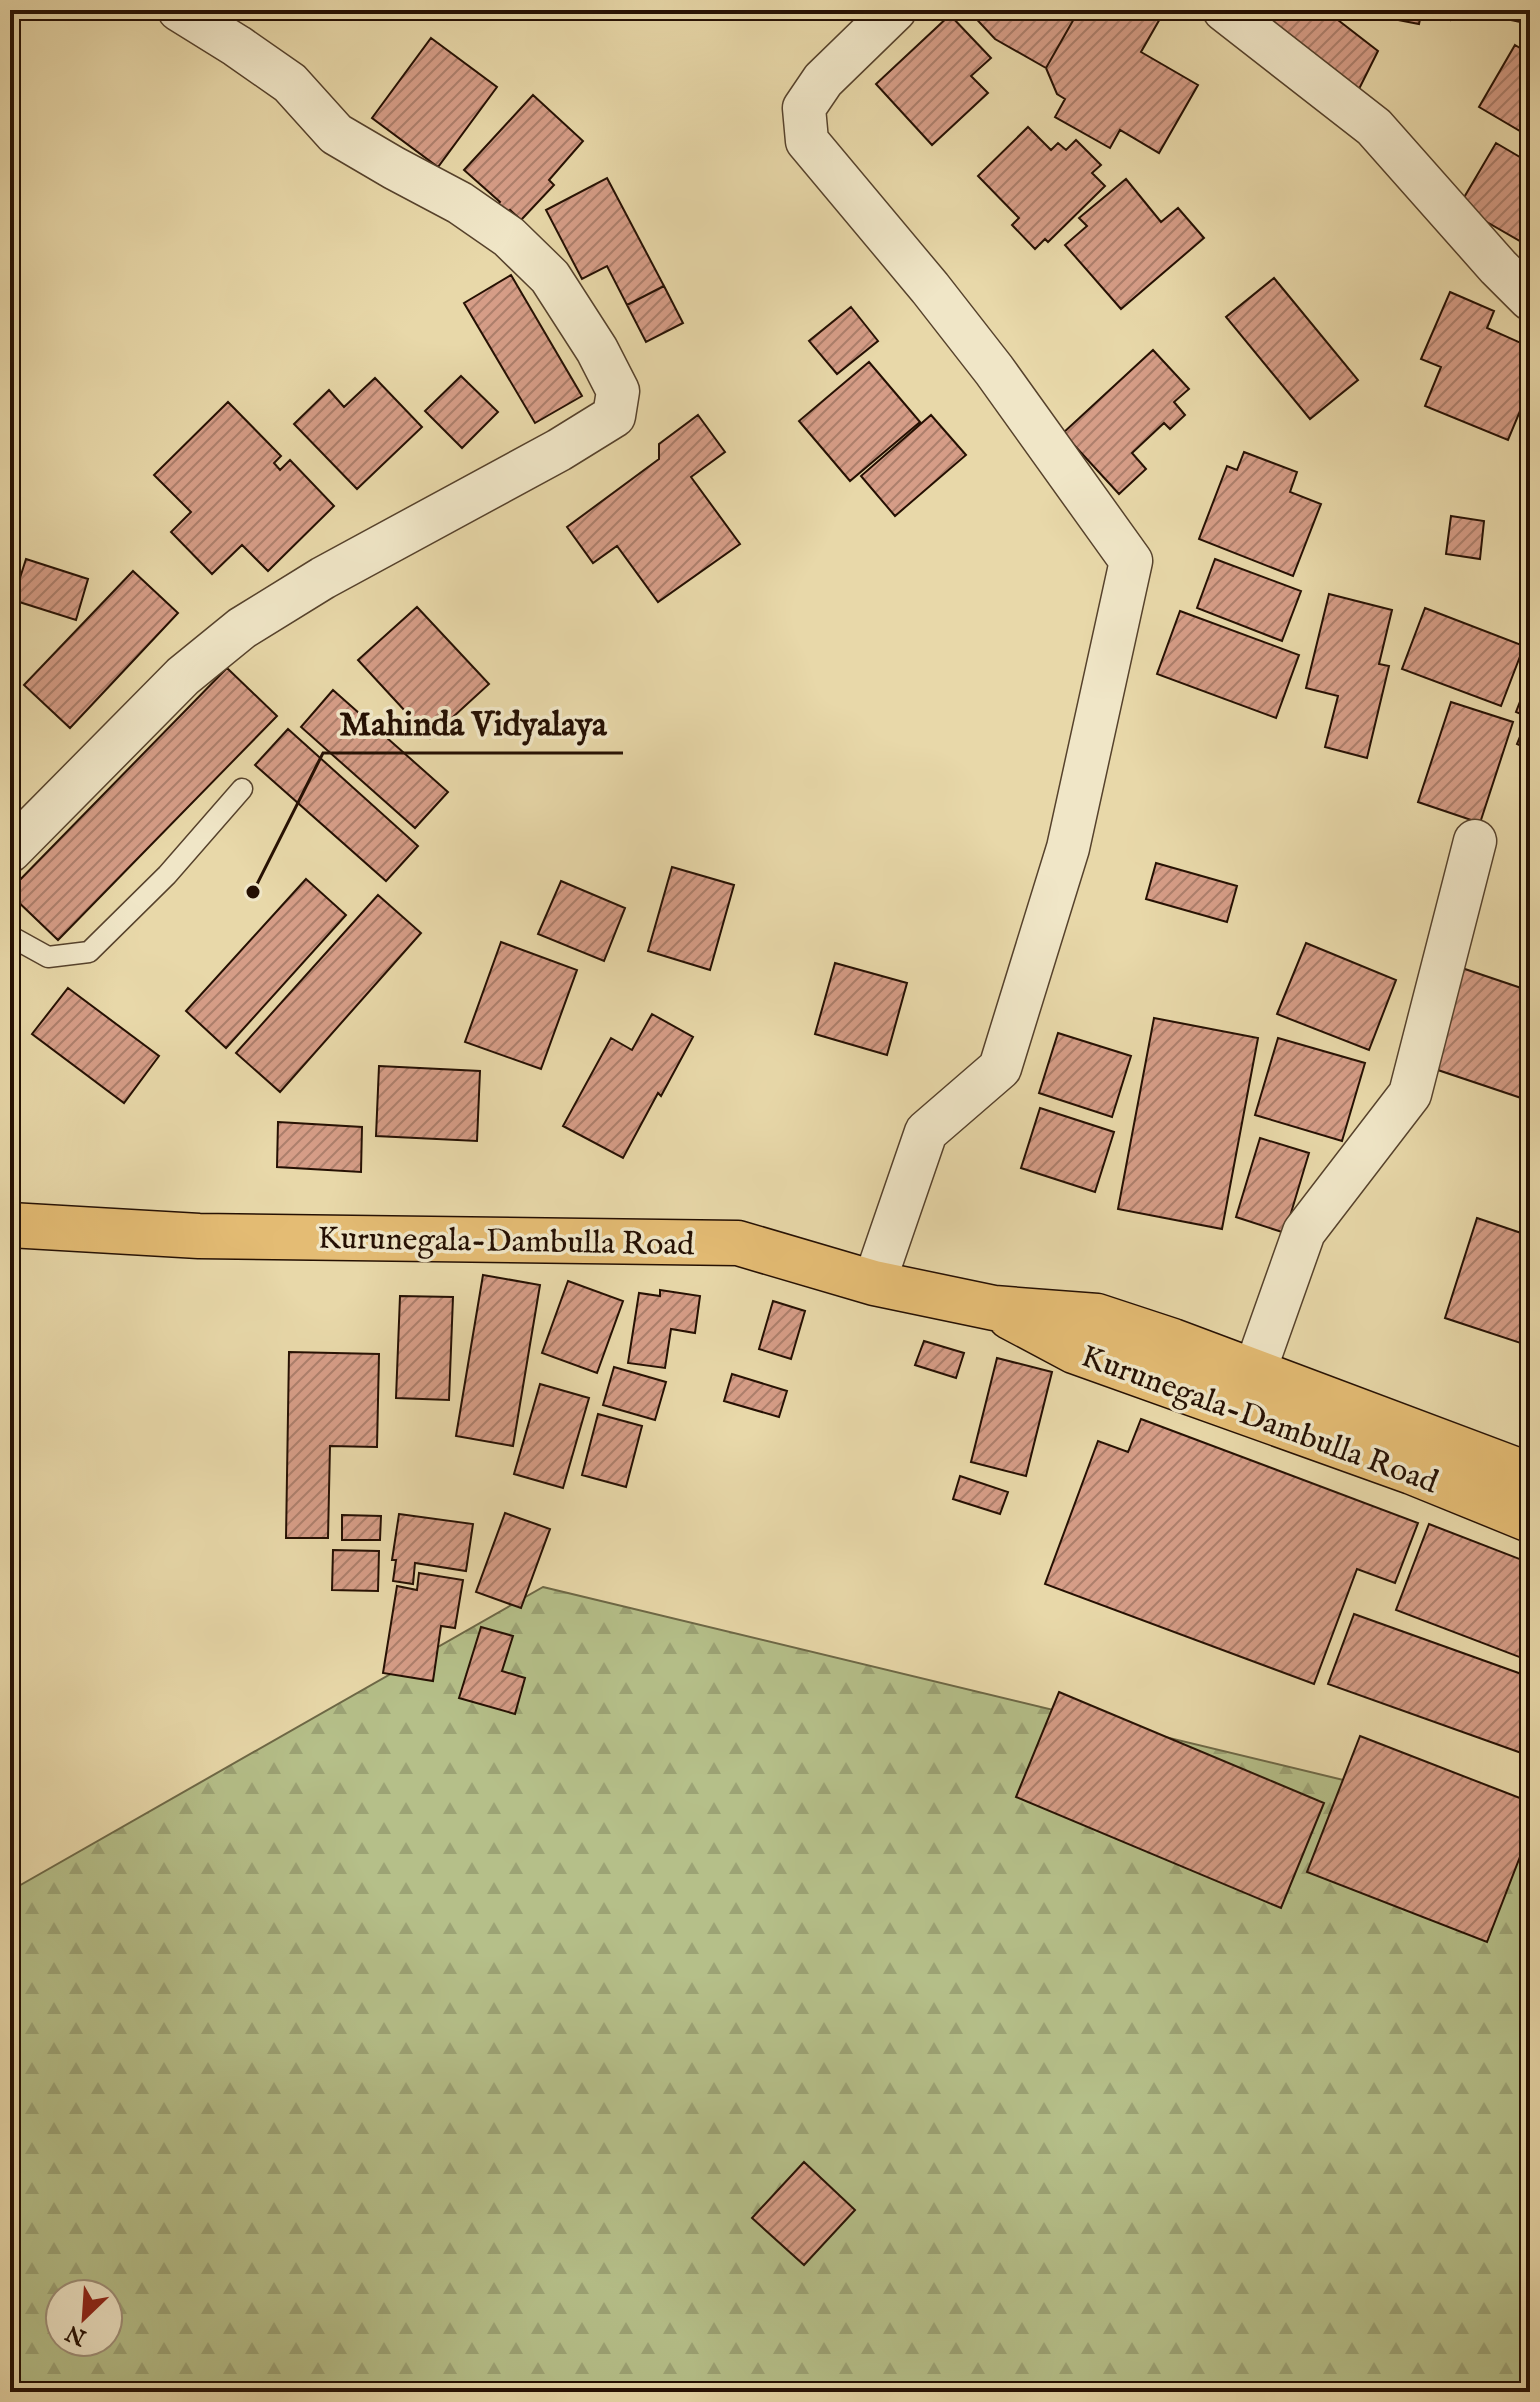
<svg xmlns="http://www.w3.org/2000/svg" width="1540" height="2402" font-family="'IM FELL English',serif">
<defs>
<pattern id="forest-firs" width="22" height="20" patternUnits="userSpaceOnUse" patternTransform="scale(2)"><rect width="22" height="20" fill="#b5bf89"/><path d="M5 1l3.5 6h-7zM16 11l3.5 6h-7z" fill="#9ca375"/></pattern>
<pattern id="building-hatch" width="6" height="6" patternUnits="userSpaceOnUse" patternTransform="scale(2)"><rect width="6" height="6" fill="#d69d87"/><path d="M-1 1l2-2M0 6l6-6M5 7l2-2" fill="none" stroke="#ad7f6c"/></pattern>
</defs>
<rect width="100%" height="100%" fill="#e8d8a9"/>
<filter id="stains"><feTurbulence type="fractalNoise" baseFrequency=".0025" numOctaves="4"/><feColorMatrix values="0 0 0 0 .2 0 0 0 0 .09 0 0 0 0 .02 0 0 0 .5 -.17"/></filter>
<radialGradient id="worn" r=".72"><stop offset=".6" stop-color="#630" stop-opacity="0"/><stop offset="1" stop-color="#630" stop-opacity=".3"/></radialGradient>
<!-- forest -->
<path fill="url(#forest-firs)" stroke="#6d6846" stroke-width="2" fill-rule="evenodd" d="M543,1587l987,238v567h-1520v-501zM60,2294h48v48h-48z"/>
<!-- building -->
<path fill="url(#building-hatch)" stroke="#251003" stroke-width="2" d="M968,10h111l-33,58 -51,-29z
M1079,10h86l-24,42 57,33 -39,68 -39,-23 -10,18 -55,-31 10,-18 -8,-5 -11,-26z
M1253,10h72l53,41 -21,42z
M1367,10h84l-1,10 -29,-6 -2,10 -52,-10z
M1464,10h66v14z
M950,15l41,43 -20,18 17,17 -56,52 -56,-61z
M431,38l66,49 -59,80 -66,-49z
M1515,45l15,9v83l-51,-30z
M533,95l50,46 -34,39 5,5 -33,35 -11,-10 -4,4 -9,-8 3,-4 -36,-32z
M1028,127l23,23 7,-7 8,7 10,-10 25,25 -9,8 13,13 -57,56 -3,-3 -10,10 -23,-24 7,-7 -41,-42z
M1496,143l34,20v84l-71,-41z
M607,178l57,108 -37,19 -20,-39 -25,13 -36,-69z
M1126,179l35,43 17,-14 26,30 -83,71 -56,-64 22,-19 -8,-8z
M511,275l71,121 -47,27 -71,-120z
M1274,278l84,102 -48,39 -84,-102z
M664,286l19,37 -37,19 -19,-37z
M1450,292l44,19 -7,17 43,19v40l-22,53 -83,-34 16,-39 -20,-8z
M851,307l27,34 -41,33 -28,-33z
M1153,350l36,39 -15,13 11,13 -15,14 -6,-6 -32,30 14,16 -27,25 -56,-61z
M869,362l51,60 -70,59 -51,-60z
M461,376l37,36 -36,36 -37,-37z
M375,378l47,49 -65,62 -63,-65 35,-34 15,17z
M228,402l53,54 -7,7 6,7 10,-10 44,46 -66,65 -26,-26 -30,29 -41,-42 20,-20 -37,-37z
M698,415l27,37 -34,25 49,67 -82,58 -41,-56 -24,17 -26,-36 92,-68v-15z
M931,415l35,40 -71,61 -34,-40z
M1244,452l53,20 -7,20 31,12 -28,72 -94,-37 28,-73 10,4z
M1451,516l33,5 -4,38 -34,-5z
M26,559l62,20 -12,41 -63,-20z
M1215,559l86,32 -19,50 -85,-33z
M133,571l45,42 -108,115 -46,-43z
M1329,594l63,16 -13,54 10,2 -22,92 -42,-11 13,-51 -32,-8z
M417,607l72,77 -59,54 -72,-78z
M1425,608l99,38 -23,60 -99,-37z
M1180,611l119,44 -23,63 -119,-44z
M227,668l50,48 -219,224 -48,-46v-4z
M1530,676v74l-13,-6 11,-27 -12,-5z
M333,690l115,102 -33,36 -114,-101z
M1451,702l62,20 -33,101 -62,-21z
M288,729l130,117 -32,35 -131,-116z
M1156,863l81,23 -10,36 -81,-23z
M672,867l62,18 -24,85 -62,-19z
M306,879l40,36 -120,133 -40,-37z
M561,881l64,27 -21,53 -66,-27z
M378,895l43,38 -141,159 -44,-39z
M501,942l76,28 -36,99 -76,-27z
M1306,943l90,37 -27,70 -92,-36z
M835,963l72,20 -20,72 -72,-21z
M1456,966l74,25v110l-107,-36z
M68,988l91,68 -35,47 -92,-69z
M652,1014l41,23 -32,59 -3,-3 -35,65 -60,-32 48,-88 21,12z
M1154,1018l104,20 -36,191 -104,-20z
M1058,1033l73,23 -19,61 -73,-24z
M1278,1038l87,25 -23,78 -87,-26z
M379,1066l101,5 -3,70 -101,-5z
M1040,1108l74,24 -19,60 -74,-24z
M278,1122l84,5 -1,45 -84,-5z
M1260,1138l49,15 -24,80 -49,-16z
M1477,1218l53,18v110l-85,-28z
M483,1275l57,10 -27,161 -57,-10z
M568,1281l55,20 -26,72 -55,-20z
M660,1290l40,6 -5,37 -24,-4 -6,39 -37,-5 11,-70 21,3z
M400,1296l53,1 -4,103 -53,-2z
M773,1301l32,10 -14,48 -32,-10z
M924,1341l40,12 -8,25 -41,-13z
M289,1352l90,2 -2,93 -47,-1 -2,92h-42z
M997,1358l55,14 -26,104 -55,-14z
M614,1367l52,15 -11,38 -52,-15z
M732,1374l55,17 -8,26 -55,-16z
M540,1384l49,14 -26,90 -49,-14z
M598,1414l44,12 -16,61 -44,-12z
M1141,1419l277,104 -23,60 -38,-14 -43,115 -269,-100 53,-143 30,11z
M960,1476l48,16 -8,22 -47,-15z
M505,1513l45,16 -29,79 -45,-16z
M399,1514l74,10 -7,47 -51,-8 -2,21 -20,-3 3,-21h-4z
M342,1515l39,1 -1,24h-38z
M1429,1524l101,39v98l-134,-51z
M333,1550l46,1 -1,40 -46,-1z
M419,1573l44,7 -8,48 -14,-2 -8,55 -50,-8 14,-87 20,4z
M1354,1614l176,63v79l-202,-72z
M481,1627l32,9 -11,35 23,7 -10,36 -56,-16z
M1059,1692l265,111 -43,105 -265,-111z
M1360,1736l170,66v29l-43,111 -180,-70z
M804,2162l51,48 -51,55 -52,-47z
M462,2383l13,9h-19z"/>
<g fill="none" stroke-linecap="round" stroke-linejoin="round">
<defs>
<path id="lane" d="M10,936l38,21 41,-5 78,-77 75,-86"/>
<path id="street" d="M1224,10l150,117 124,140 32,32
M10,851l173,-175 59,-48 81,-50 236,-128 55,-34 4,-25 -21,-41 -47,-73 -41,-40 -49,-34 -66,-35 -58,-34 -46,-51 -53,-37 -58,-36
M874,1283l52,-151 74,-64 68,-220 63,-287 -137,-191 -64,-82 -123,-147 -3,-33 19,-28 72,-70
M1254,1373l50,-141 106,-138 65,-253"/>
<path id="highway" d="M10,1225l189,11 539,7 136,40 120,25 103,8 76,25 357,134
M1010,1317l64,34 338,121 118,48"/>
</defs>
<!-- lane casing -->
<use href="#lane" stroke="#56422c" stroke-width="23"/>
<!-- street casing -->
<use href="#street" stroke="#56422c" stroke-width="45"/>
<!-- highway casing -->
<use href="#highway" stroke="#251003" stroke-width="47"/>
<!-- lane -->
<use href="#lane" stroke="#f0e6c7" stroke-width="20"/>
<!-- street -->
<use href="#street" stroke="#f0e6c7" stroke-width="42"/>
<!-- highway -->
<use href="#highway" stroke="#e4bc74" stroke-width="44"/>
</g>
<g text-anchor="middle" stroke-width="7" stroke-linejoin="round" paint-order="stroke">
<!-- street labels -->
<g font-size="32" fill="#251003" stroke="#f0e6c7">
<text transform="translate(506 1240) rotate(1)" y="11">Kurunegala-Dambulla Road</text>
<text transform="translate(1260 1418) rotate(20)" y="11">Kurunegala-Dambulla Road</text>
</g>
</g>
<!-- callouts -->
<path fill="none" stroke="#251003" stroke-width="3" d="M253 892L323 753H623"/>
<circle fill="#251003" stroke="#f0e6c7" stroke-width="3" cx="253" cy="892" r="8"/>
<g font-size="34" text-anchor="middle" font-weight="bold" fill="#251003" stroke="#f0e6c7" stroke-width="7" stroke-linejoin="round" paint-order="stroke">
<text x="473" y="735">Mahinda Vidyalaya</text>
</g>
<!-- margin -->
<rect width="1540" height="2402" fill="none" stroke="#e8d8a9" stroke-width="40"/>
<rect x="12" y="12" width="1516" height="2378" fill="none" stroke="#251003" stroke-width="4"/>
<rect x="20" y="20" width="1500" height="2362" fill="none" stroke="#251003" stroke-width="2"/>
<!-- north arrow -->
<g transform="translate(84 2318) rotate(205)"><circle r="38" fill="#f0e6c7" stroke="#9f9079" stroke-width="2"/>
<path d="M0-6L14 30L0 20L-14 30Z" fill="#8f2418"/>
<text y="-12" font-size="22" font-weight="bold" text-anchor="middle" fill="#251003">N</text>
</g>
<rect width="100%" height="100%" filter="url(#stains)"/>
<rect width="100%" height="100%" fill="url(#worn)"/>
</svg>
